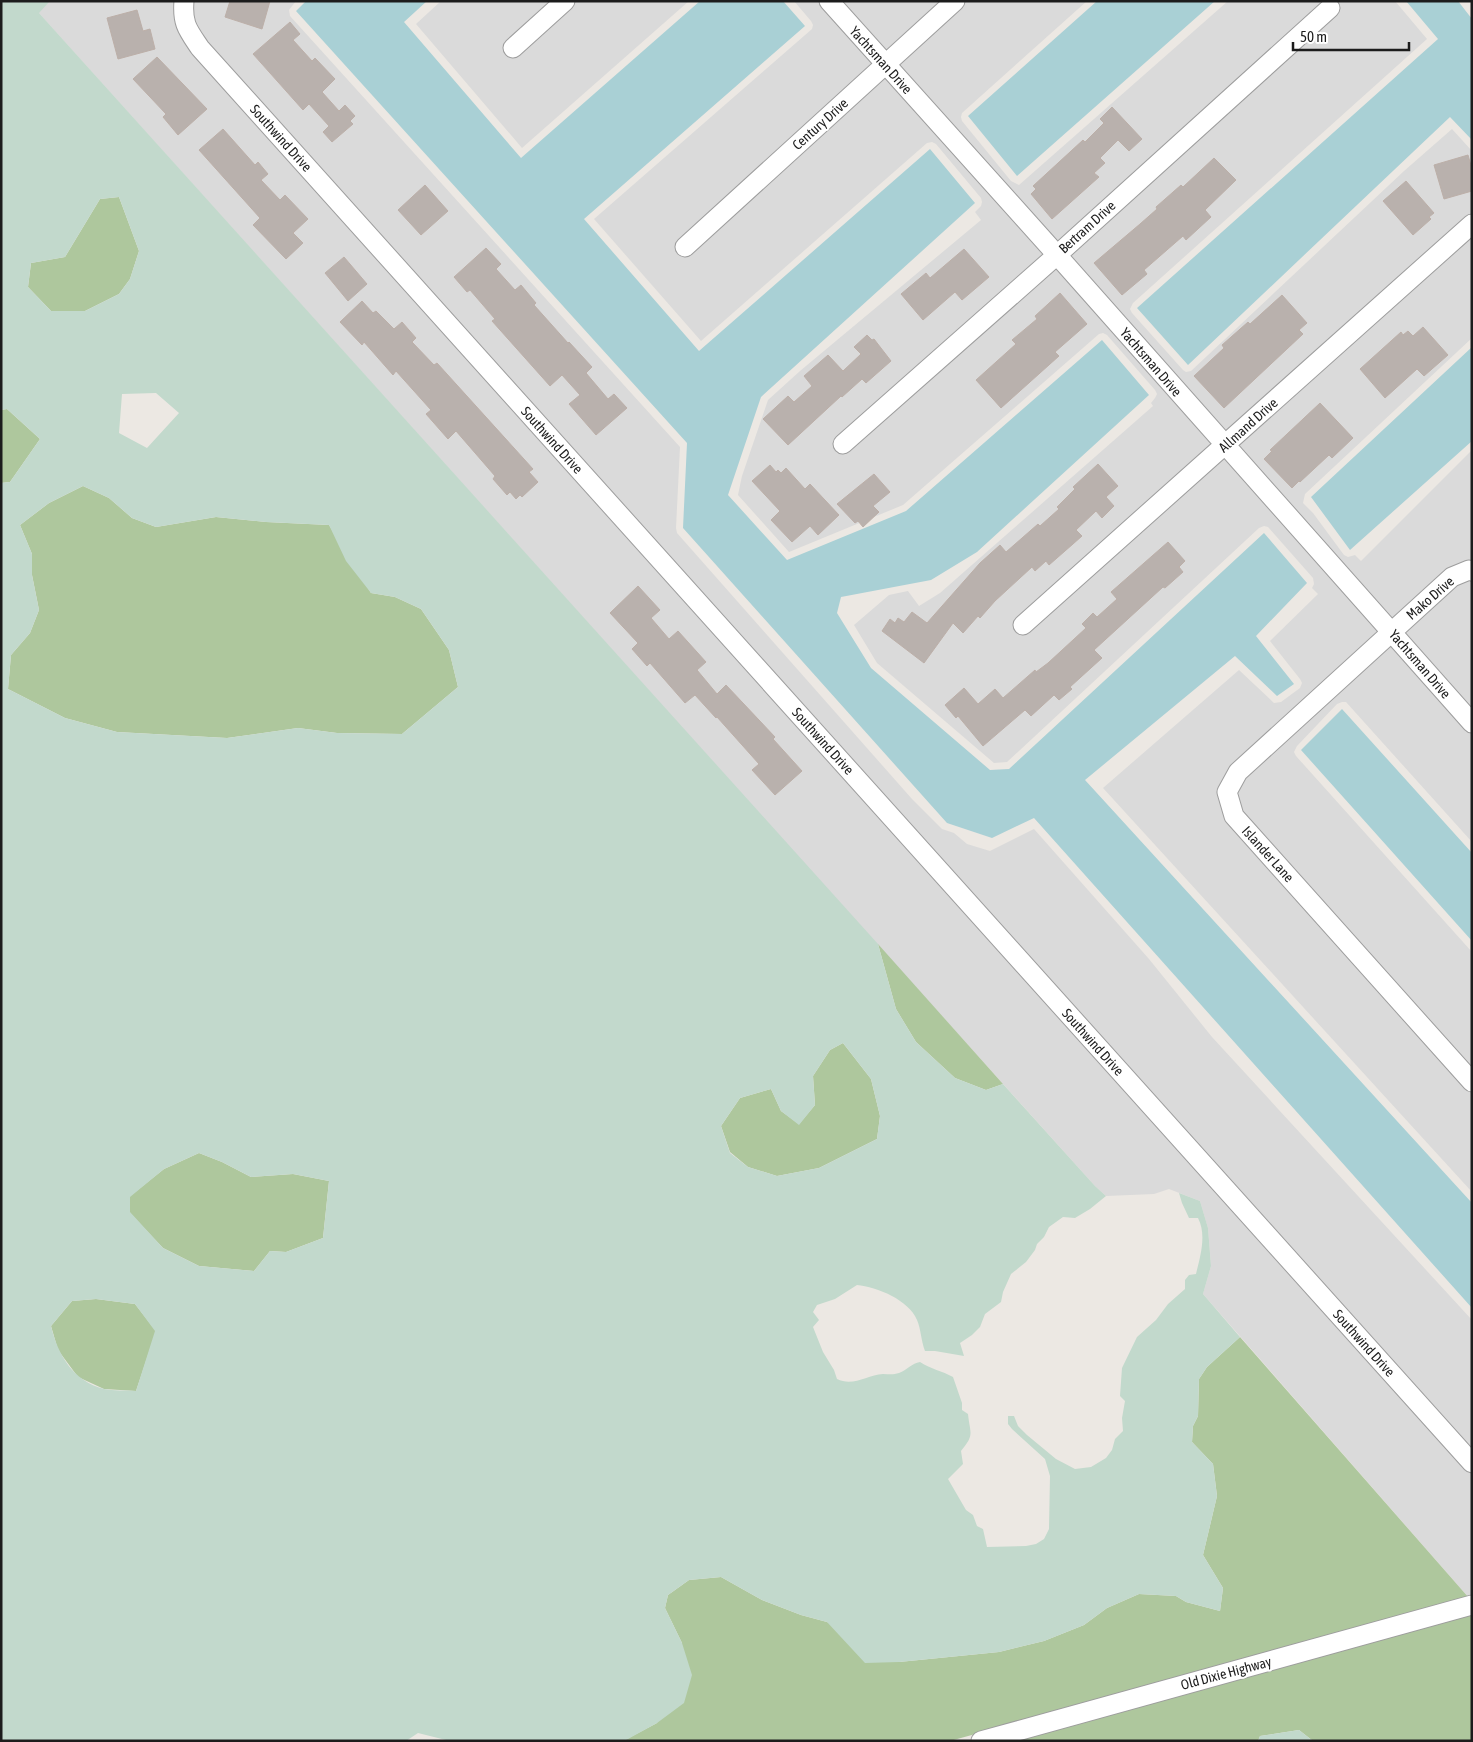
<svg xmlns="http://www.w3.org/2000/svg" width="1473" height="1742" font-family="'Asap Condensed',sans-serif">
<rect width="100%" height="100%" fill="#ece8e3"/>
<!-- residential -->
<path fill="#dadada" d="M50,1h246l-7,9 1,6 390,431 -4,81 1,5 235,266 30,30 12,4 13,11 23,7 44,-22 115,130 63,78 260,283v277l-3,1 -266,-304 8,-28 -3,-38 -8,-27 -31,-12 -15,5 -48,2 -11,-10 -1057,-1174z
M441,1h248l-167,147 -106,-124z
M794,1h293l-125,112 -1,4 1,4 49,60 8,4 209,-184h167l32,38 -294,264 -3,6 2,4 51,57 3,2 5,-1 213,-200 48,-42 20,22v187l-167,156 -2,9 10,10 31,42 4,2 7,-2 6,6 111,-111v392l-126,-140h-4l-5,2 -40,42 -3,6 2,4 176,196v240l-369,-404 136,-118 35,33 7,-1 19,-14 2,-5 -2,-4 -30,-38 48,-47 -6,-6 2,-4 -1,-6 -45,-51 -4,-1 -5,2 -252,234 -13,1 -117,-100 -23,-38 35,-30 19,-4 11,15 21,-13 213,-187 -2,-3 4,-5 2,-4 -2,-4 -48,-55 -4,-2 -4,1 -196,171 -114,47 -51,-57 4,-19 26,-76 32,-29 181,-151 -6,-8 6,-6 1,-4 -1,-4 -45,-54 -4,-2 -5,1 -226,198 -107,-122 218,-190 1,-4 -2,-4z"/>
<!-- forest -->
<path fill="#aec79d" d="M119,197l20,54 -9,28 -11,15 -34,17h-34l-23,-24 3,-24 34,-6 35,-58z
M7,409l33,30 -30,43 -9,1v-73z
M83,486l26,12 23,20 24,9 60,-10 50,5 63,3 42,68 24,4 26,12 28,41 9,37 -56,47 -65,-1 -39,-5 -71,10 -110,-6 -52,-14 -57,-29 3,-34 19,-22 9,-23 -7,-35v-21l-12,-29 29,-22z
M878,944l125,140 -17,6 -31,-12 -39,-36 -20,-33z
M843,1043l28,36 9,37 -3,23 -58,29 -42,8 -29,-9 -18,-15 -9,-26 19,-28 31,-9 10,22 18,13 16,-19 -2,-29 17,-26z
M199,1153l23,9 29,15 42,-3 36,7 -6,57 -37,14 -16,-1 -16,20 -55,-5 -36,-18 -34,-36 1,-16 34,-27z
M96,1299l39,5 21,27 -20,60 -32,-2 -26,-12 -20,-27 -7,-24 21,-25z
M1240,1337l229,261 -519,143h-327l34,-18 25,-80 -17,-35 3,-13 21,-15 32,-3 41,23 39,15 26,7 72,40 100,-10 45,-11 40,-16 23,-17 32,-14 37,2 10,6 34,9 3,-23 -20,-33 14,-59 -4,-32 -21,-22 1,-16 5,-10 1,-37 8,-12z
M1472,1614v127h-159l-14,-11 -39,6 -2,5h-247z"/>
<!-- wetland -->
<path fill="#c2d9cc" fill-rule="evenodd" d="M1,1h49l-11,12 839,931 18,65 20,33 39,36 31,12 17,-6 92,102 11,10 -16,13 -15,9 -12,-1 -14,10 -5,10 -7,7 -2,6 -9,12 -15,12 -8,18 -2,10 -16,12 -5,13 -8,8 -12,8 4,13 -29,-5h-10c-4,-10 -4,-22 -8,-31 -8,-20 -40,-33 -60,-35l-22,14 -18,6 -4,7 6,8 -6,7 10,25 11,18 3,9c16,8 30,-4 46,-5 6,0 10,1 16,-1 8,-3 13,-10 21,-11 11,7 22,9 33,15l9,26v7l6,4c2,20 7,20 -7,37l2,13 -15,15 18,31 7,5 4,11 6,3 4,18 39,-1 10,-2 8,-5 5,-10 1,-53 -5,-17 -33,-30 -4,-5v-8h6l4,10 9,9 29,24 19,10 16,-2 15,-9 6,-8 3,-11 8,-8 -1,-13 3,-17 -5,-5 2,-28 15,-31 19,-17 12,-16 17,-15v-9l4,-5 7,-1c4,-17 11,-39 2,-56h-9l-7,-15 -3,-10 21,8 8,27 3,38 -8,28 37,43 -33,30 -8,12 -1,37 -5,10 -1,16 21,22 4,32 -14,59 20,33 -3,23 -34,-9 -10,-6 -37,-2 -32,14 -23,17 -40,16 -45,11 -100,10 -34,1 -38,-41 -26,-7 -39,-15 -41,-23 -32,3 -21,15 -3,13 17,35 10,32 -8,28 -27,20 -29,16 -5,2h-173l-32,-8 -12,8h-405v-1258l9,-1 30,-43 -33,-30 -6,1zM119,197l20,54 -9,28 -11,15 -34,17h-34l-23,-24 3,-24 34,-6 35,-58zM156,393l23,20 -32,35 -28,-15 3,-39zM83,486l26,12 23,20 24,9 60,-10 50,5 63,3 17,36 25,32 24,4 26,12 28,41 9,37 -56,47 -65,-1 -39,-5 -71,10 -110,-6 -52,-14 -57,-29 3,-34 19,-22 9,-23 -7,-35v-21l-12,-29 29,-22zM843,1043l28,36 9,37 -3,23 -58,29 -42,8 -29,-9 -18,-14 -9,-27 19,-28 31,-9 10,22 18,14 16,-20 -2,-29 17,-26zM199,1153l23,9 29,15 42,-3 36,7 -6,57 -37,14 -16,-1 -16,20 -55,-5 -36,-18 -33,-36v-15l34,-28zM96,1299l39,5 20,27 -19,60c-10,-1 -23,0 -32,-2 -31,-8 -46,-34 -53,-63l21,-25z
M1299,1730l14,11h-55l2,-5z"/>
<!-- water -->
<path fill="#a9d0d5" d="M306,1h121l-23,21 117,136 179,-157h83l22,25 -221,193 115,132 231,-202 45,54 -214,194 -33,98 59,65 119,-49 196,-171 47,55 -172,157 -46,28 -90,17 -4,16 34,55 119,102 19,-1 255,-236 43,50 -51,53 38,48 -17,12 -42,-40 -150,124 387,423v105l-438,-490 -42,20 -45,-15 -264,-295 4,-85 -391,-432z
M1097,1h118l-198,175 -49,-60z
M1406,1h52l14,18v121l-22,-23 -262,248 -51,-57 301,-269z
M1472,347v94l-122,109 -39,-53z
M1342,709l130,144v88l-171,-191z"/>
<!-- building -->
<path fill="#b9b1ad" stroke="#bcafa8" d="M230,1h40l-8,28 -37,-12z
M137,10l6,21 7,-2 5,20 -37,10 -11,-41z
M290,22l10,12 -7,6 19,21 3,-3 20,21 -13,13 17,19 6,-6 10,11 -5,5 3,3 -21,18 -9,-10 6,-6 -20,-22 -6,6 -50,-56z
M157,57l50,52 -29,26 -15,-18 3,-3 -33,-35z
M1112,107l30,32 -13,12 -11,-11 -18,18 5,5 -11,10 5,4 -47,42 -21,-25 5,-5 -3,-3 50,-46 2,2 19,-19 -4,-4z
M223,129l32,36 3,-3 10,12 -7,6 19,20 5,-5 23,24 -15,14 10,10 -17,16 -33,-34 7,-7 -61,-68z
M1468,155l4,14v22l-28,8 -10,-34z
M1214,158l22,22 -31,30 6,7 -25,23 -3,-4 -39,34 3,4 -25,21 -28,-32 46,-39 17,-15 -1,-2 25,-22 2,2z
M1406,181l28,32 -5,4 2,2 -18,16 -30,-34z
M425,185l23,26 -27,24 -23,-25z
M486,248l15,16 -5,5 19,21 6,-5 15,18 -2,2 34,38 1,-1 23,25 -6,6 22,26 6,-5 13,14 -31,27 -27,-31 11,-9 -18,-20 -12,11 -58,-65 3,-2 -25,-29 -3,2 -13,-15z
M964,249l25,28 -27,23 -7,-8 -32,28 -22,-26 25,-21 4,5z
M344,257l23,27 -19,17 -23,-28z
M1060,293l27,31 -32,28 4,4 -58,52 -25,-28 40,-36 -4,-4 25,-21 -2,-3z
M1282,295l25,28 -8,7 4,4 -79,74 -30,-32 30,-28 -2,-3 26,-23 2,2z
M362,301l11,12 3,-2 18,18 8,-7 14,16 -4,4 22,23 3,-2 96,106 -4,3 9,10 -16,15 -2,-2 -4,4 -6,-7 -3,3 -14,-16 2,-3 -39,-45 -8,8 -22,-25 5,-4 -35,-39 -3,4 -29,-33 -2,3 -22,-23z
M1423,327l25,28 -24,21 -7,-7 -32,29 -25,-29 41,-37 2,3 5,-4 5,5z
M867,335l5,5 2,-1 17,22 -25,22 -4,-4 -20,18 -1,-1 -53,49 -25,-26 25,-23 6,6 18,-16 -8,-10 24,-21 15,16 18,-17 -7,-7z
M1320,403l33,35 -21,20 -3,-3 -29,27 -1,-1 -7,7 -28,-29 8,-8 -2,-1z
M1098,464l20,22 -12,11 8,9 -12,12 -6,-7 -20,19 6,6 -9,8 -24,21 -3,-4 -11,10 -3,-4 -37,34 -15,17 -2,-2 -15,17 -10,-10 -29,40 -42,-32 8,-12 5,4 3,-5 6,4 8,-10 15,11 53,-60 20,-18 6,7 32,-28 2,2 19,-17 -2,-2 18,-18 -2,-2z
M770,465l6,7 2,-2 3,3 5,-5 19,21 5,-5 29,31 -21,20 -8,-9 -18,16 -21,-22 9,-9 -28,-30z
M874,474l16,18 -17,14 6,6 -16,15 -5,-6 -3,2 -18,-19z
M1168,542l17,19 -6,6 4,5 -18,16 -2,-1 -69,63 8,8 -32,29 2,2 -13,11 -5,-5 -23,21 -6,-6 -42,36 -25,-30 -2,2 -11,-13 19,-17 14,16 17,-15 8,9 32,-28 1,2 12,-9 38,-35 -4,-4 11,-11 4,4 20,-18 -6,-7z
M638,586l22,24 -9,8 18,21 9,-8 28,31 -9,8 20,24 9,-9 49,52 -2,2 29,32 -27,24 -23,-25 7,-6 -42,-47 -1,1 -21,-23 -10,8 -35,-40 -3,3 -15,-17 6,-6 -28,-30z"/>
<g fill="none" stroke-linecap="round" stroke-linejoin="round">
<defs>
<path id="minor" d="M184,1c-2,23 4,29 16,47l1272,1415
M829,1l228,254 415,468
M513,48l52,-47
M685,247l270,-246
M843,444l214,-189 273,-247
M1472,571l-3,-1 -17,7 -214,195 -11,20 7,24 238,266
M1023,625l449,-401
M981,1741l491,-136"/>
</defs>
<!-- minor casing -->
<use href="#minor" stroke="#9d9d9d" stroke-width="21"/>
<!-- minor -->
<use href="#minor" stroke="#fff" stroke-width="19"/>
</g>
<g text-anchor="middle" stroke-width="4" stroke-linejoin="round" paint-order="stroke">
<!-- street labels -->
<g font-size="14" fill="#1c1c1c" stroke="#fff">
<text transform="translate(881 60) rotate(48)" y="5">Yachtsman Drive</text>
<text transform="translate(820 124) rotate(-42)" y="5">Century Drive</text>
<text transform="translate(281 138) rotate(48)" y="5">Southwind Drive</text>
<text transform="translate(1087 227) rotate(-42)" y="5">Bertram Drive</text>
<text transform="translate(1151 362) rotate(49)" y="5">Yachtsman Drive</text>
<text transform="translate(1248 425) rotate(-42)" y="5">Allmand Drive</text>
<text transform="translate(552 440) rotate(48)" y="5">Southwind Drive</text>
<text transform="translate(1430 598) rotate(-41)" y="5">Mako Drive</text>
<text transform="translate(1420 664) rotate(49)" y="5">Yachtsman Drive</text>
<text transform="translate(823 741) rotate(48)" y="5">Southwind Drive</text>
<text transform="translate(1268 854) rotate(48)" y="5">Islander Lane</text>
<text transform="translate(1093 1042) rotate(48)" y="5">Southwind Drive</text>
<text transform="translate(1364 1343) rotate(48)" y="5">Southwind Drive</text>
<text transform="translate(1226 1673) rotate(-15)" y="5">Old Dixie Highway</text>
</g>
</g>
<!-- border -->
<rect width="1473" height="1742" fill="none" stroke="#1c1c1c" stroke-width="5"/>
<!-- scale -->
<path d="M1293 42v8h116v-8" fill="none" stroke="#1c1c1c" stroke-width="2.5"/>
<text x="1300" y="42" font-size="15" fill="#1c1c1c" stroke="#ffffff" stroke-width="4" paint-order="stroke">50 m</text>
</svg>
